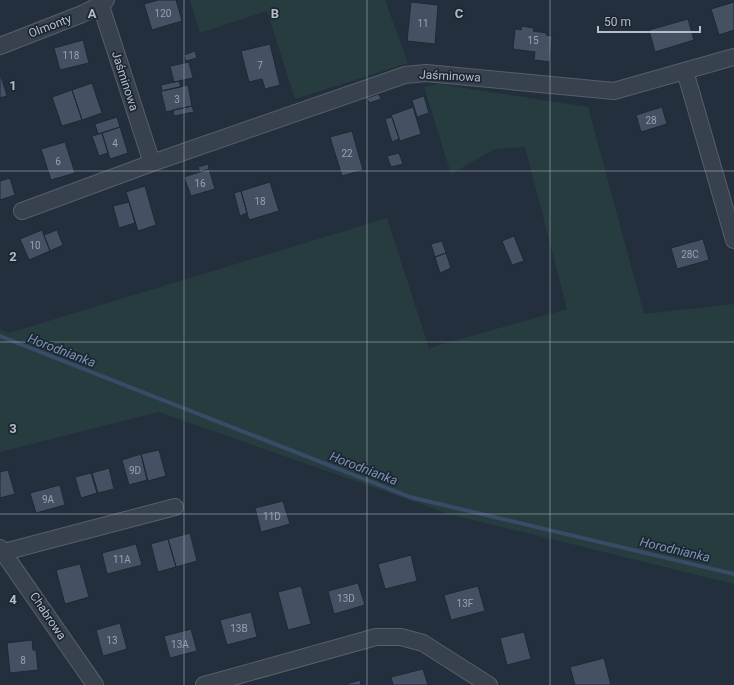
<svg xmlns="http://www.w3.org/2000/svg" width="734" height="685" font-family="Roboto,sans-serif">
<rect width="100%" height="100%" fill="#242f3e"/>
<!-- green -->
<path fill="#263c3f" d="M190,0h195l23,63 -113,36 -28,-88 -67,22z
M439,84l149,23 56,207 90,-10v280l-285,-70 -290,-102 -159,40v-123l9,4 378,-115 42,130 138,-39 -42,-162 -30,2 -44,25 -27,-87z"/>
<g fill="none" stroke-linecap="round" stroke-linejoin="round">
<!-- stream -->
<path stroke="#394c67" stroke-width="4" d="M0,336l410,161 324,77"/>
</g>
<!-- building -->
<path fill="#455162" stroke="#1f2835" d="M158,0h18l6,21 -30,9 -8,-26z
M411,2l27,3 -3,39 -28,-3z
M734,2v28l-15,5 -8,-26z
M688,19l6,21 -39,12 -6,-22z
M522,26l12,2 -1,3 14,2 -1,2 6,1 -2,26 -16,-2 1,-8 -22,-3 2,-20 6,1z
M83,40l6,23 -29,7 -6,-22z
M270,44l10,41 -15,4 -3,-10 -13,3 -8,-31z
M195,51l2,7 -11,3 -2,-6z
M189,62l4,16 -19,4 -4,-16z
M0,73l7,23 -7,2z
M179,81l2,6 -19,4 -1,-6z
M92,83l10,30 -20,7 -10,-30z
M188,85l4,21 -26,6 -5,-21z
M72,90l10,30 -20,6 -10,-29z
M379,94l2,5 -12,4 -2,-5z
M424,96l5,17 -12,4 -5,-17z
M192,106l2,6 -20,4 -1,-6z
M413,107l8,27 -21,7 -9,-26z
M662,107l5,17 -26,8 -5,-17z
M117,117l3,10 -22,7 -3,-10z
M392,117l7,22 -7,3 -7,-23z
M120,127l8,26 -18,6 -8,-26z
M352,131l11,39 -21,6 -12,-39z
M102,133l6,20 -9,3 -7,-20z
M65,142l10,31 -24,7 -10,-31z
M399,153l4,11 -12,3 -4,-11z
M208,164l1,5 -9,3 -2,-5z
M209,169l6,20 -24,7 -7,-19z
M10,178l5,17 -15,5v-19z
M270,182l9,29 -30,9 -8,-29z
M145,186l11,39 -18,6 -12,-39z
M241,191l6,22 -7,3 -6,-23z
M129,202l6,21 -16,5 -6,-22z
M42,230l8,21 -21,9 -9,-21z
M57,230l6,15 -13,6 -6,-16z
M514,236l10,25 -12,4 -10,-24z
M703,239l6,21 -32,9 -6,-21z
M442,241l4,12 -11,4 -4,-13z
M446,253l5,15 -11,5 -5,-16z
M159,450l7,26 -18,5 -7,-27z
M141,454l6,26 -18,5 -7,-25z
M109,468l5,21 -16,4 -6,-20z
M8,470l7,24 -15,4v-26z
M91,473l6,20 -16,5 -6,-21z
M60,485l5,20 -29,8 -6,-20z
M283,501l7,23 -29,8 -6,-24z
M190,533l7,28 -21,6 -8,-28z
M168,539l8,28 -18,5 -7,-28z
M136,544l6,21 -35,9 -5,-21z
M411,555l6,26 -32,8 -7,-25z
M80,564l9,33 -24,7 -9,-34z
M358,583l7,22 -31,9 -6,-23z
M301,586l10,38 -23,6 -10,-38z
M478,586l7,25 -34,9 -7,-25z
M251,612l6,25 -30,8 -7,-25z
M120,623l7,26 -24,7 -7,-26z
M191,629l6,22 -27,7 -6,-22z
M524,632l7,27 -24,6 -7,-27z
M32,640l1,10h3l2,20 -28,3 -3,-30z
M604,658l7,27h-36l-5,-18z
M423,669l5,16h-35l-2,-8z
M360,680l1,5h-18z"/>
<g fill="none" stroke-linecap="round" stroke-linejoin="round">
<defs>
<path id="minor" d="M99,0l53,163
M0,46l82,-32 18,-9 6,-5
M685,71l49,169
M22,211l130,-48 253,-88 21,-2 188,18 120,-34
M0,548l95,137
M4,552l171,-45
M204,685l172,-48h25l22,6 66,42"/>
</defs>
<!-- minor casing -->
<use href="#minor" stroke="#565f6c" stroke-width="18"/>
<!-- minor -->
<use href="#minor" stroke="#38414e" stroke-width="16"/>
</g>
<!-- grid -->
<path fill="none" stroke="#b4bcc9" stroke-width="1" stroke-opacity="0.55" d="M184,0v685M367,0v685M550,0v685M0,171h734M0,342h734M0,514h734"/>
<g text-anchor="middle" stroke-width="3.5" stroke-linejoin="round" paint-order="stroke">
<!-- number labels -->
<g font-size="10" fill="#98a1af">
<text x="163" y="17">120</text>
<text x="423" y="27">11</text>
<text x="533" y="44">15</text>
<text x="71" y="59">118</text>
<text x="260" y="69">7</text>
<text x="177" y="103">3</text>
<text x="651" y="124">28</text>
<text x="115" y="147">4</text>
<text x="347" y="157">22</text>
<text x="58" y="165">6</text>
<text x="200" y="187">16</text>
<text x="260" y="205">18</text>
<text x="35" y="249">10</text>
<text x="690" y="258">28C</text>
<text x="135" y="474">9D</text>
<text x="48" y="503">9A</text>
<text x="272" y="520">11D</text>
<text x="122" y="563">11A</text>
<text x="346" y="602">13D</text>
<text x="465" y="607">13F</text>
<text x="239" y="632">13B</text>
<text x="112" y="644">13</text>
<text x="180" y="648">13A</text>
<text x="23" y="664">8</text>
</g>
<!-- street labels -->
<g font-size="12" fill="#b4bcc9" stroke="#1d2633">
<text transform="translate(50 26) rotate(-21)" y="4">Olmonty</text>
<text transform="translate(450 76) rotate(3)" y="4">Jaśminowa</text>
<text transform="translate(125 81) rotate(72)" y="4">Jaśminowa</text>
<text transform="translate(48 616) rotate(56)" y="4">Chabrowa</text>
</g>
<!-- water labels -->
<g font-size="13" font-style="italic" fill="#7c92b1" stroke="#1d2633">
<text transform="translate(62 350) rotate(21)" y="5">Horodnianka</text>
<text transform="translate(364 468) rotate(21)" y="5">Horodnianka</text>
<text transform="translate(675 549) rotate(13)" y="5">Horodnianka</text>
</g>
</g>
<g font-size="13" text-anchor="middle" font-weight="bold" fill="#b4bcc9" stroke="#1d2633" stroke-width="3.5" stroke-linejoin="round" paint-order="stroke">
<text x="92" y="18">A</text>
<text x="275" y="18">B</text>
<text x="459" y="18">C</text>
<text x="13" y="90">1</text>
<text x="13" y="261">2</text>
<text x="13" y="433">3</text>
<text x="13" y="604">4</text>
</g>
<!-- scale -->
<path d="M598 26v6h102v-6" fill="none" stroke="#b4bcc9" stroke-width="2"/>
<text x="604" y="26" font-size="12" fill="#b4bcc9" stroke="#1d2633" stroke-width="3" paint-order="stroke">50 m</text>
</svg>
